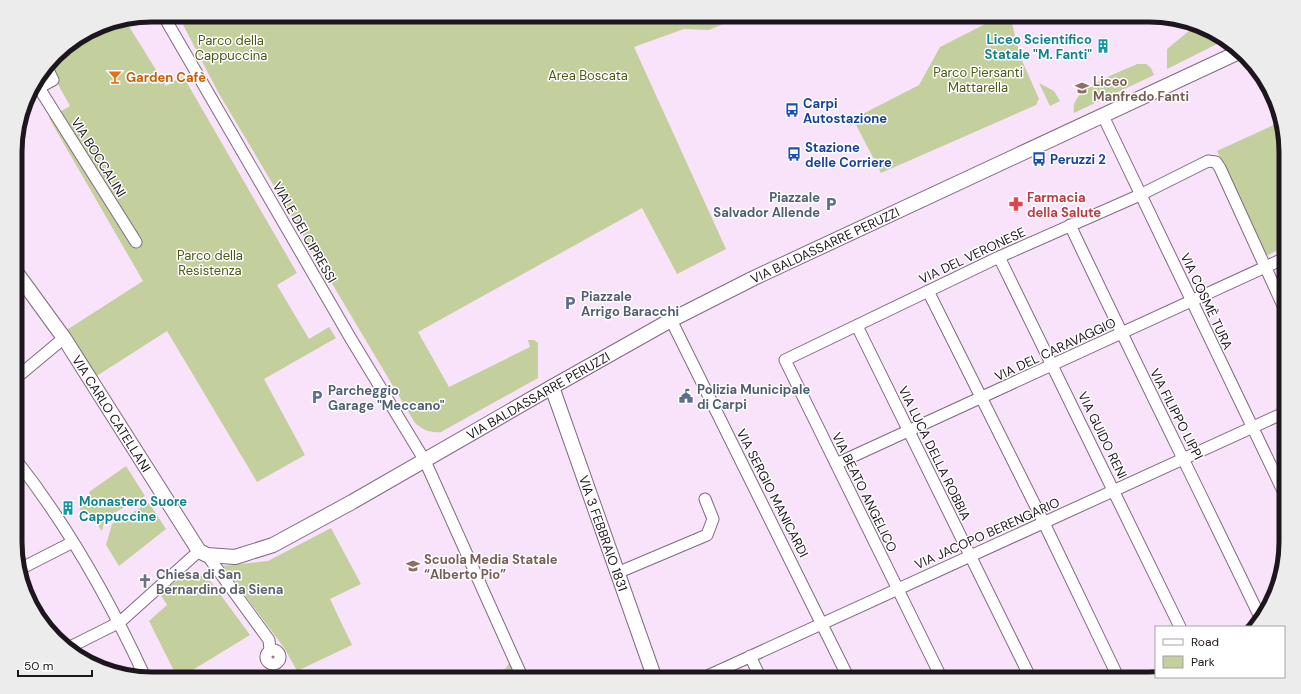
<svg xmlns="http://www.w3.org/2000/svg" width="1301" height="694" font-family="'DM Sans',sans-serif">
<rect width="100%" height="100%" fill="#f9e3fa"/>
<!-- green -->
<path fill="#c4cf9e" d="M178,15h566l-35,15 -25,-1 -50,18 92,202 -49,25 -35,-66 -224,124 31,55 81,-40 -2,-7h6l4,3v35l-97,54c-11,1 -18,-2 -26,-9l-197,-331z
M1003,15h7l10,41 19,43 -3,6 -155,68 -28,-54 66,-34 21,-38z
M125,20l41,66 17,-10 114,197 -20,12 32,54 20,-12 7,11 -72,41 41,76 -48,27 -90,-151 -72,46 -30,-46 78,-50 -94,-163 21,-12 -22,-40 14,-17 38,-24z
M1195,26l15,3 13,12 -56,28v-20z
M1137,64h9l5,4 3,7 -80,38c-6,-25 45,-40 63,-49z
M1039,83l15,8 6,10 -10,5z
M1280,122l5,12v113l-19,9 -49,-105z
M126,466l19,30 -40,22 -3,13 -12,-17 -6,2 -6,-11 12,-9 -1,-4z
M149,503l17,26 -47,37 -13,-21 6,-21z
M331,528l30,56 -31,15 22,46 -55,26 -12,-22 -62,-83 45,-5z
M189,571l20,8 41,56 -72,44 -29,-58 18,-16 -7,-11z
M510,662l7,17h-41l29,-10z"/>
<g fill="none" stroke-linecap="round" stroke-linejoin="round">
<defs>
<path id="minor" d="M163,15l188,324 74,122 98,218
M39,88l97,154
M29,93l24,-13 -6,-12
M1103,116l183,381
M1070,225c62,131 127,261 190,392
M999,257l181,370
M928,291l116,232 75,156
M671,320l178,359
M857,326l174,353
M16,378l48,-40
M16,460c52,66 94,141 129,217
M836,464l449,-206
M207,555l62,85 1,10
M20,569l53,-27
M617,573l90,-38 6,-16 -8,-20
M70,647l50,-25 79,-71
M266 657a7 7 0 1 1 14 0a7 7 0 1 1-14 0Z
M750,656l11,23
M701,679l585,-267
M942,679l-157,-319 214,-103 141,-62 68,-34 8,1 4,6 65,142"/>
<g id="tertiary">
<path id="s1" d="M16,272l48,66 135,213 8,4 28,2 38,-12 79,-43 200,-115 119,-67 83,-42 483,-225"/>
<path id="s2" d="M552,387l103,292"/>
</g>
</defs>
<!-- minor casing -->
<use href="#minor" stroke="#7e6b7f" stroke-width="13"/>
<!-- tertiary casing -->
<use href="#tertiary" stroke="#7e6b7f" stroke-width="16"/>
<!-- minor -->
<use href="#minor" stroke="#fff" stroke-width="11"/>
<!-- tertiary -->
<use href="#tertiary" stroke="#fff" stroke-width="14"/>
</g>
<!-- icons -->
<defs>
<symbol id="building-bare" viewBox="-9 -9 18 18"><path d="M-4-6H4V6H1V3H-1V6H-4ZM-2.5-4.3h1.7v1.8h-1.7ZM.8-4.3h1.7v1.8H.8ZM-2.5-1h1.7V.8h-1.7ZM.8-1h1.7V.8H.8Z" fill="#0f9aa8" stroke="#fff" stroke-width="2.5" paint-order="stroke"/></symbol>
<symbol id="bar-bare" viewBox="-9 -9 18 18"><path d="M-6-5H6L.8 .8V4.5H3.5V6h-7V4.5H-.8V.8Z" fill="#e8710a" stroke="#fff" stroke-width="2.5" paint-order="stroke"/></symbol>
<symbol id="school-bare" viewBox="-9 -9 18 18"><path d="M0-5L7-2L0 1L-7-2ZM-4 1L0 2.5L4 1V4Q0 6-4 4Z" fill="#8d6e63" stroke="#fff" stroke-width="2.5" paint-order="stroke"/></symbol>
<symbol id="bus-bare" viewBox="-9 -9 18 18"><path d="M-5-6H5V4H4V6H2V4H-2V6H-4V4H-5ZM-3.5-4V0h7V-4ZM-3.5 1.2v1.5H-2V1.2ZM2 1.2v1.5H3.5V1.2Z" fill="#1a4fb4" stroke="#fff" stroke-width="2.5" paint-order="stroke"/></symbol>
<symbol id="parking-bare" viewBox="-9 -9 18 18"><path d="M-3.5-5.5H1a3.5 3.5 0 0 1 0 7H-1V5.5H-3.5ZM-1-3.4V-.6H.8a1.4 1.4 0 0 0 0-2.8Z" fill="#5c6f8a" stroke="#fff" stroke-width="2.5" paint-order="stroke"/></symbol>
<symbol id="pharmacy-bare" viewBox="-9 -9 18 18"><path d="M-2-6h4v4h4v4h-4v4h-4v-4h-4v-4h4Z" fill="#e0444e" stroke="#fff" stroke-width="2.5" paint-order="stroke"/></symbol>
<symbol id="civic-bare" viewBox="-9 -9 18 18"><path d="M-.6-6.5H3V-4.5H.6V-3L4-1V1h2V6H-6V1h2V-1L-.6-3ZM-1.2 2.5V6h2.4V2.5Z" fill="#5c6f8a" stroke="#fff" stroke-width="2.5" paint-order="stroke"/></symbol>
<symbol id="church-bare" viewBox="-9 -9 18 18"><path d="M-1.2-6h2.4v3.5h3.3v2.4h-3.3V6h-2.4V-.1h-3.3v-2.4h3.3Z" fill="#6b7280" stroke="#fff" stroke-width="2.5" paint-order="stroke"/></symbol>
</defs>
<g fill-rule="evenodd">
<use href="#building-bare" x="1093" y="36" width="20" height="20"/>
<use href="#bar-bare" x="105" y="67" width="20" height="20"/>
<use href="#school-bare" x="1072" y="78" width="20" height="20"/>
<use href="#bus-bare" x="782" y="100" width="20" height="20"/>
<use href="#bus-bare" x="784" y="144" width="20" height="20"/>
<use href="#bus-bare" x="1029" y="149" width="20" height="20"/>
<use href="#parking-bare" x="821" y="194" width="20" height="20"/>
<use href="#pharmacy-bare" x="1006" y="194" width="20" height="20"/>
<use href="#parking-bare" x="560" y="293" width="20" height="20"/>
<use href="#civic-bare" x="676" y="386" width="20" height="20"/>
<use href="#parking-bare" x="307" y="387" width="20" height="20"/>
<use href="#building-bare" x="58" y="498" width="20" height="20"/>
<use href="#school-bare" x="403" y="556" width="20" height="20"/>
<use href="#church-bare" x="135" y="571" width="20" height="20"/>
</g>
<g text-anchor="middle" stroke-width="3" stroke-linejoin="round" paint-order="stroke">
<!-- culture labels -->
<g font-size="13" font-weight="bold" fill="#0d838f" stroke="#fff" text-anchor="end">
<text x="1092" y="44">Liceo Scientifico<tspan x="1092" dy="15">Statale "M. Fanti"</tspan></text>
<text x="79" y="506" text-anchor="start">Monastero Suore<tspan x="79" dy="15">Cappuccine</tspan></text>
</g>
<!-- park labels -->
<g font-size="13" fill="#4e5815" stroke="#fff">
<text x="231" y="45">Parco della<tspan x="231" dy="15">Cappuccina</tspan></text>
<text x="978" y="77">Parco Piersanti<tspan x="978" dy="15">Mattarella</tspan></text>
<text x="588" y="80">Area Boscata</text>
<text x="210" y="260">Parco della<tspan x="210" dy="15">Resistenza</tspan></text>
</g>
<!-- food labels -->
<g font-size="13" font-weight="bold" fill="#c56008" stroke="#fff" text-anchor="start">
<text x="126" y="82">Garden Cafè</text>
</g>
<!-- education labels -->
<g font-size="13" font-weight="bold" fill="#785e54" stroke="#fff" text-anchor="start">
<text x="1093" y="86">Liceo<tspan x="1093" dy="15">Manfredo Fanti</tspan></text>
<text x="424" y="564">Scuola Media Statale<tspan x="424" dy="15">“Alberto Pio”</tspan></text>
</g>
<!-- transit labels -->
<g font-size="13" font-weight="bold" fill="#164399" stroke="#fff" text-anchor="start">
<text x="803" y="108">Carpi<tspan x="803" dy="15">Autostazione</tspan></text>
<text x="805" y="152">Stazione<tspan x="805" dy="15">delle Corriere</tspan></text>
<text x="1050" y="164">Peruzzi 2</text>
</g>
<!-- street labels -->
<g font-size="13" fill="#1e161e" stroke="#fff">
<text transform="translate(99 157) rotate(58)" y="5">VIA BOCCALINI</text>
<text transform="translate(305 232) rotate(60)" y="5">VIALE DEI CIPRESSI</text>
<text dy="5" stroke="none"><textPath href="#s1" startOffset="1039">VIA BALDASSARRE PERUZZI</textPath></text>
<text transform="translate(972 255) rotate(-25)" y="5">VIA DEL VERONESE</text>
<text transform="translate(1207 301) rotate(65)" y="5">VIA COSMÈ TURA</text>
<text transform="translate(1055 349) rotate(-25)" y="5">VIA DEL CARAVAGGIO</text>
<text dy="5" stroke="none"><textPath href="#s1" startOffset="715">VIA BALDASSARRE PERUZZI</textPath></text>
<text dy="5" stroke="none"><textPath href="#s1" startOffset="171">VIA CARLO CATELLANI</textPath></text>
<text transform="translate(1177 414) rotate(63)" y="5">VIA FILIPPO LIPPI</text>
<text transform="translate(1103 435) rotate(64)" y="5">VIA GUIDO RENI</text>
<text transform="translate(935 453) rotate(64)" y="5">VIA LUCA DELLA ROBBIA</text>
<text transform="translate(865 492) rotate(64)" y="5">VIA BEATO ANGELICO</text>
<text transform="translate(773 493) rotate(63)" y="5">VIA SERGIO MANICARDI</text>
<text dy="5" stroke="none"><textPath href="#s2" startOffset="155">VIA 3 FEBBRAIO 1831</textPath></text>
<text transform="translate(987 533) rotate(-24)" y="5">VIA JACOPO BERENGARIO</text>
</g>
<!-- service labels -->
<g font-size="13" font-weight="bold" fill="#4e5e75" stroke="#fff" text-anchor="start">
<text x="820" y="202" text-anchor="end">Piazzale<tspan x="820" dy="15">Salvador Allende</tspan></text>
<text x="581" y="301">Piazzale<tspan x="581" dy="15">Arrigo Baracchi</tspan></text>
<text x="697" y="394">Polizia Municipale<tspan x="697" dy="15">di Carpi</tspan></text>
<text x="328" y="395">Parcheggio<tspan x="328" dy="15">Garage "Meccano"</tspan></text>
</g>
<!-- health labels -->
<g font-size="13" font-weight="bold" fill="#be3a42" stroke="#fff" text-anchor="start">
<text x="1027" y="202">Farmacia<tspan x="1027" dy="15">della Salute</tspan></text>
</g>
<!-- worship labels -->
<g font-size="13" font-weight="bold" fill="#5b616d" stroke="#fff" text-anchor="start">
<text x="156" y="579">Chiesa di San<tspan x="156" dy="15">Bernardino da Siena</tspan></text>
</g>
</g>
<!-- crop -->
<path d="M0 0H1301V694H0ZM152 22H1149A130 130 0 0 1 1279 152V542A130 130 0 0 1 1149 672H152A130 130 0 0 1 22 542V152A130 130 0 0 1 152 22Z" fill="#edeced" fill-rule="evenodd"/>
<path fill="none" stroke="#1e161e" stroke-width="5" d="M152 22H1149A130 130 0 0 1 1279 152V542A130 130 0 0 1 1149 672H152A130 130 0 0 1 22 542V152A130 130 0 0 1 152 22Z"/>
<!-- legend -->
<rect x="1155" y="626" width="130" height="52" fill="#ffffff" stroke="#a5a2a5"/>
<rect x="1163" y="639" width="20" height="6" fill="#ffffff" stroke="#a5a2a5"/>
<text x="1191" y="646" font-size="12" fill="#1e161e">Road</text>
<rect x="1163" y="656" width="20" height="12" fill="#c4cf9e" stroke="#a5a2a5"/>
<text x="1191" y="666" font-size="12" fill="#1e161e">Park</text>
<!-- scale -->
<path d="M18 670v6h74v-6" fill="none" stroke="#1e161e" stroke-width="2"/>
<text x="24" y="670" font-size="12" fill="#1e161e" stroke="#ffffff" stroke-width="3" paint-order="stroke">50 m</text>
</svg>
